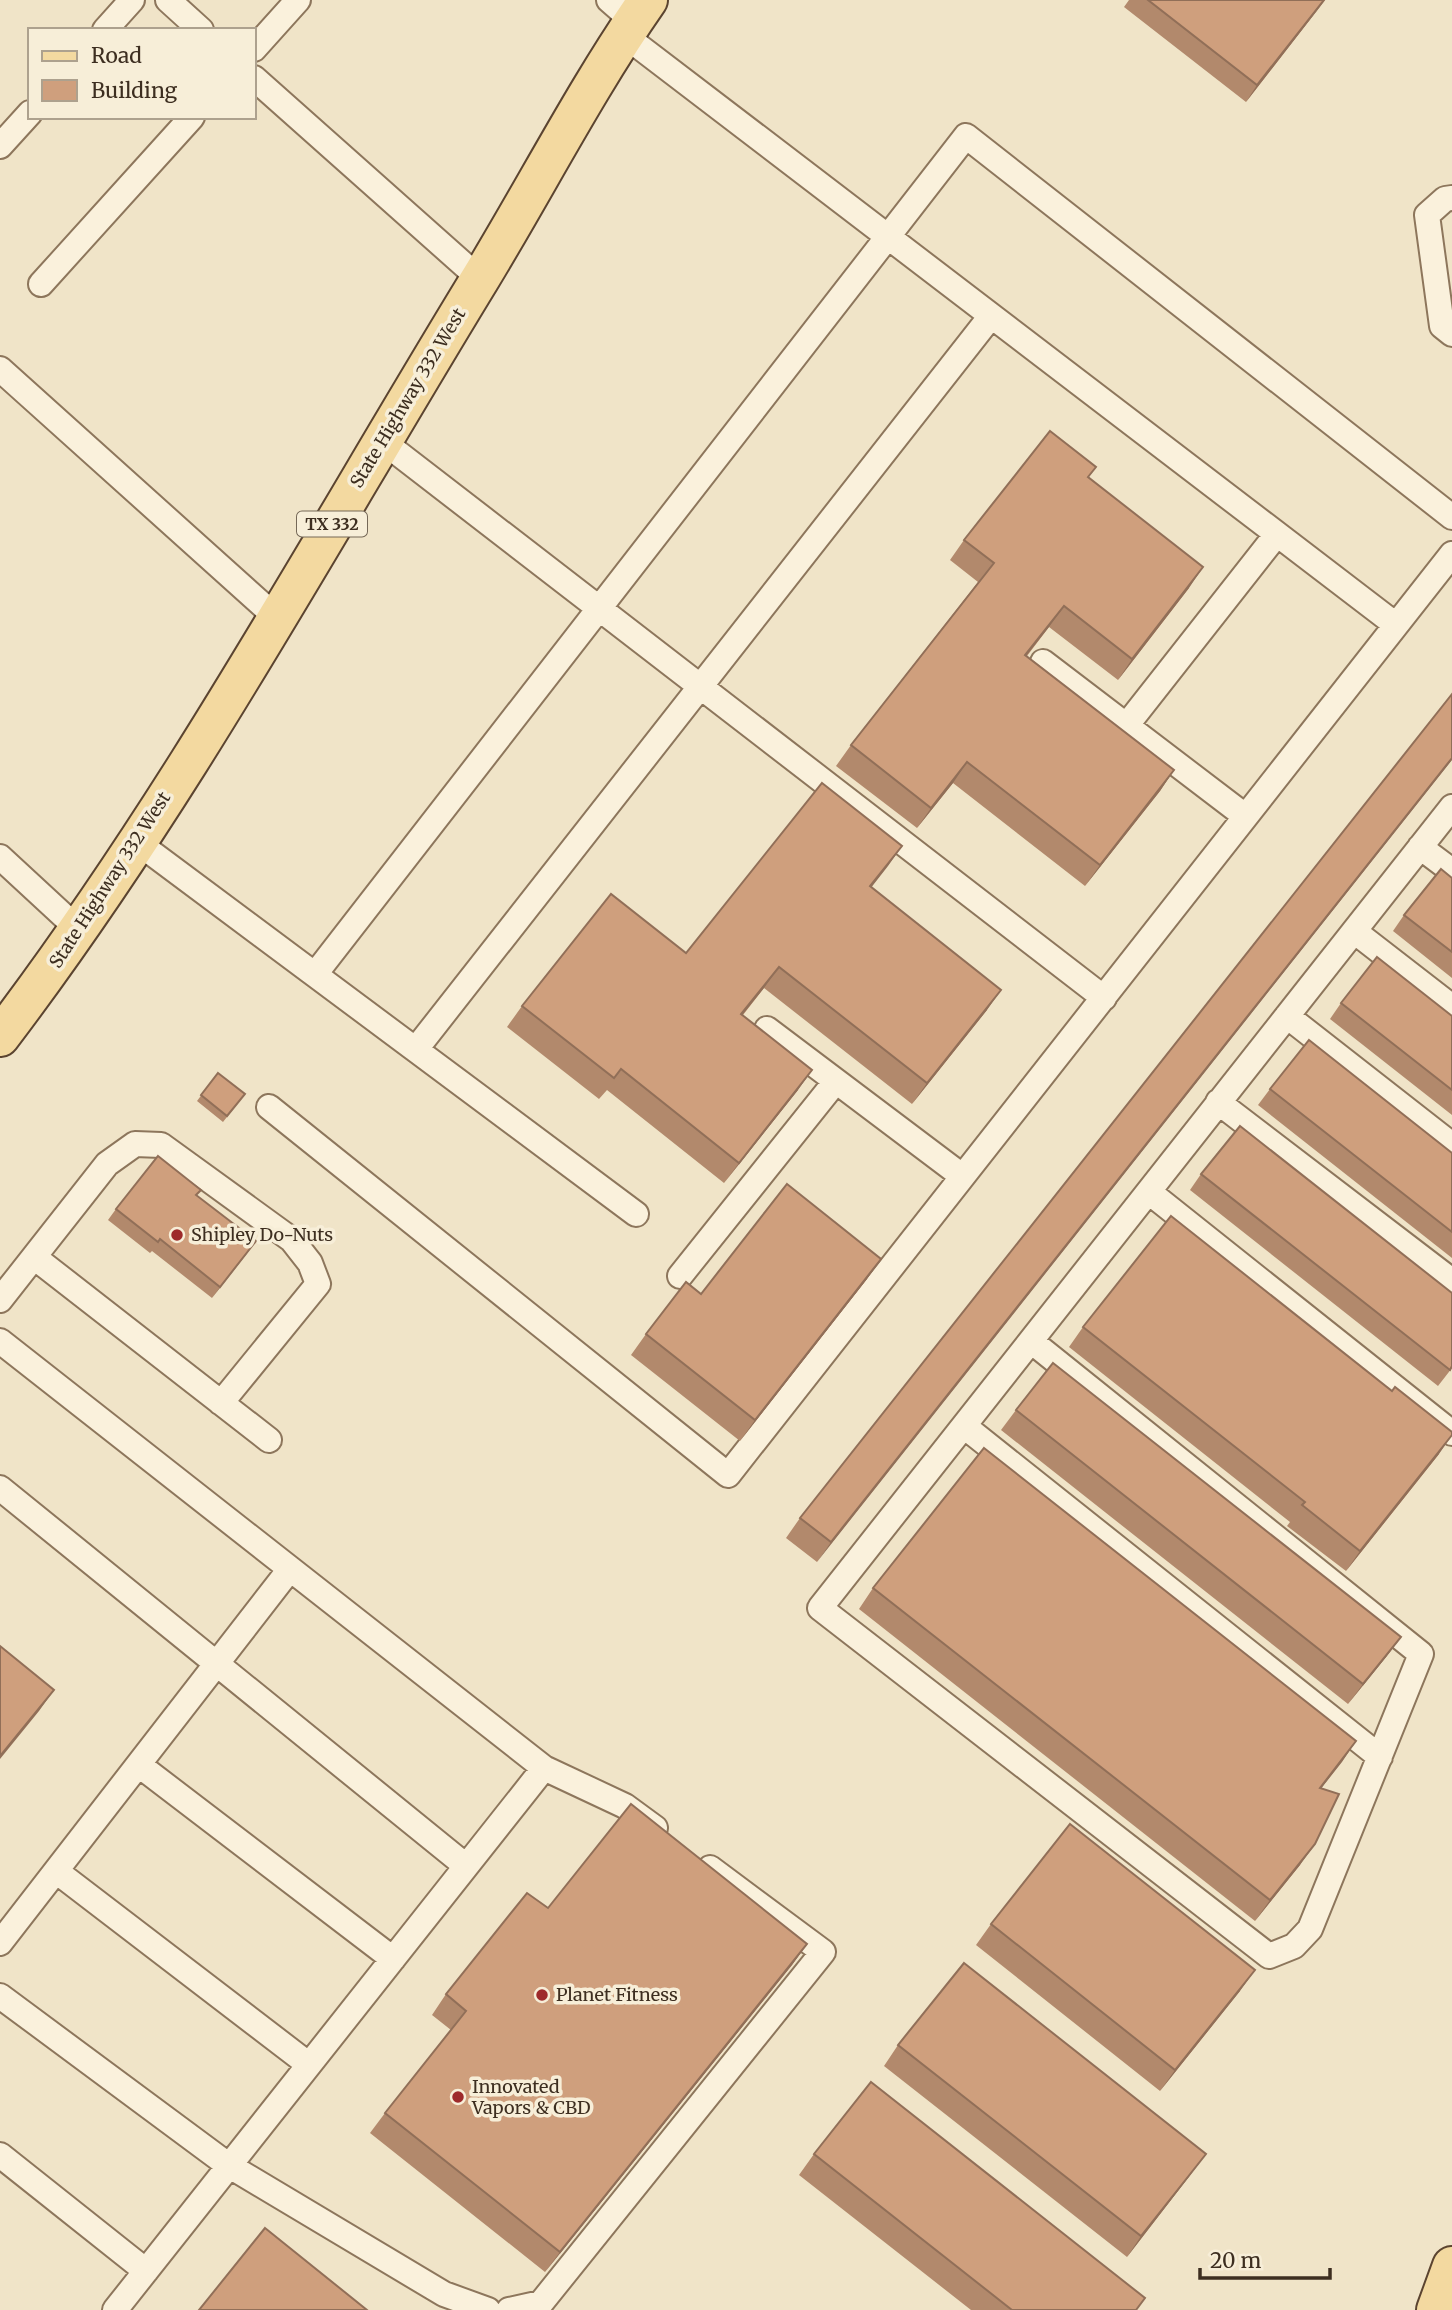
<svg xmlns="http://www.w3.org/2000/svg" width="1452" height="2310" font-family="Merriweather,serif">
<rect width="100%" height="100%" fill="#f0e4c8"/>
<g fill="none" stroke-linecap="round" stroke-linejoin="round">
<defs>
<path id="service" d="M168,0l33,30
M609,0l24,21
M105,30l27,-30
M624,35l772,590
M254,49l44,-49
M254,78l226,201
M0,146l30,-33
M1452,198l-7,1 -18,16 15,111 10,8
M41,284l151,-167
M0,369l277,249
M381,440l723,558
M1043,662l202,154
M1126,726l151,-192
M137,842l499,372
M1420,847l32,24
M0,857l79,73
M1354,931l98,76
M316,973l650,-837 486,381
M1287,1016l165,129
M767,1029l195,147
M416,1049l575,-733
M1218,1102l234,179
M269,1107l459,368 724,-921
M1149,1192l303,241
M34,1257l235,183
M680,1276l156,-195
M0,1300l107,-136 28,-20 26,1 131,95 18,23 8,21 -97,119
M0,1341l544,427 81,38 30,22
M1031,1341l390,313 -111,275 -16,17 -25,10 -449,-348 632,-801
M964,1426l416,331
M0,1488l466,378
M139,1765l254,194
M56,1871l252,193
M0,1943l290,-374
M0,1996l228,169 216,129 44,16
M0,2155l146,116
M115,2310l429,-542
M509,2310l32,-7 282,-351 -113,-84"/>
<path id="primary" d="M0,1037c181,-238 324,-503 480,-758 56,-92 106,-190 168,-279
M1436,2310l16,-44"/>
</defs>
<!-- service casing -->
<use href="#service" stroke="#8d765c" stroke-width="28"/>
<!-- primary casing -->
<use href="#primary" stroke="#5b4430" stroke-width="42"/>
<!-- service -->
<use href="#service" stroke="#faf1dc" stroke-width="24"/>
<!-- primary -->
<use href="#primary" stroke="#f3d9a0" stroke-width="38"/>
</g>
<!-- wall -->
<path fill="#b2896c" d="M1129,0h196l-79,102 -122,-95z
M1096,467l-8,11 101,110 -71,92 -69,-53 -22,29 147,114 -14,21 -75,95 -132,-103 -36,45 -81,-62 15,-21 127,-163 -28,-22 14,-20z
M1452,694l-635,868 -31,-24 14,-20z
M902,846l-31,41 116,123 -75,94 -148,-116 -21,27 55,75 -74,93 -117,-93 -8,9 -92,-72 15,-21 164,-53z
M1452,878v100l-59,-47 11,-16z
M1341,1003l111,13v99l-122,-96z
M218,1073l27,21 -22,28 -26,-21z
M1270,1089l182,64v105l-194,-153z
M1201,1174l251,194 -14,18 -248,-196z
M197,1196l51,56 -36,46 -60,-47 -2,2 -42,-33 8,-11z
M867,1279l-127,162 -109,-86 15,-21z
M1083,1327l356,127 -93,117 -59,-45 3,-4 -221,-175z
M1016,1410l385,227 -15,20 -38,47 -347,-274z
M873,1588l483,153 -35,47 -21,77 -45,56 -396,-312z
M548,1908l259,36 -15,21 -247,307 -175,-139 15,-20 66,-83 -19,-15 14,-21z
M991,1924l249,67 -80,100 -184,-146z
M898,2045l293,129 -64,83 -243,-191z
M814,2154l323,156h-166l-172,-135z"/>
<!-- shaded-wall -->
<path fill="#916f58" d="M1325,0l-9,12 -70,90 11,-17z
M1203,567l-14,21 -71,92 14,-21z
M1064,606l-15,21 -38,48 14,-20z
M1452,758v2l-635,802 14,-20z
M967,762l-14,21 -36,45 14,-20z
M1174,770l-14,21 -75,95 15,-21z
M902,846l-14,20 -32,41 14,-21z
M779,967l-15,21 -37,46 14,-20z
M1001,990l-14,20 -75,94 15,-21z
M812,1070l-14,20 -74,93 15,-20z
M256,1241l-8,11 -36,46 8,-11z
M881,1259l-14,20 -127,162 15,-21z
M1452,1435l-13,19 -93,117 14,-20z
M1401,1637l-15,20 -38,47 15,-20z
M54,1690l-15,21 -39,48v-3z
M1356,1741l-14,21 -37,47 15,-21z
M1315,1844l-15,21 -45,56 15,-21z
M807,1944l-15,21 -247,307 15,-20z
M1255,1970l-15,21 -80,100 15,-21z
M1206,2154l-15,20 -64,83 14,-21z"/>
<!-- building -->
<path fill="#cf9f7d" stroke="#916f58" stroke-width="2" d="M1148,0h176l-67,85z
M1050,431l46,36 -8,10 115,90 -71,92 -68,-53 -39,49 149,115 -74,95 -133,-103 -36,46 -80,-63 143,-182 -30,-23z
M1452,694v64l-621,784 -31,-24z
M822,783l80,63 -32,40 131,104 -74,93 -148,-116 -38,47 71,56 -73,93 -118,-94 -7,9 -92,-72 89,-112 75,59z
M1441,869l11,9v74l-48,-37z
M1377,957l75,59v74l-111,-87z
M1309,1040l143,113v79l-182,-143z
M218,1073l27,21 -18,22 -26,-21z
M1240,1126l212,167v73l-2,4 -249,-196z
M158,1156l43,34 -5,5 60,46 -36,46 -60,-48 -2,3 -42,-33z
M787,1184l94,75 -126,161 -109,-86 40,-52 15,12z
M1171,1216l221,175 3,-4 57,45v3l-92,116 -58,-46 3,-3 -222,-175z
M1053,1363l348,274 -38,47 -347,-274z
M984,1448l372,293 -36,47 19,6 -24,50 -45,56 -397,-312z
M0,1646l54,44 -54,66z
M631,1804l176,140 -247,308 -175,-139 81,-102 -20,-17 81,-101 21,15z
M1070,1824l185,146 -80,100 -184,-146z
M964,1963l242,191 -65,82 -243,-191z
M871,2082l274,216 -9,12h-124l-198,-156z
M265,2228l102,82h-168z"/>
<!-- markers -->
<g fill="#9e2a2b" stroke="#f7eed8" stroke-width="2.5">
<circle cx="177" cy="1235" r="7"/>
<circle cx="542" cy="1995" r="7"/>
<circle cx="458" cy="2097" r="7"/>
</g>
<g text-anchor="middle" stroke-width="7" stroke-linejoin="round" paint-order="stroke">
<!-- shield labels -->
<rect fill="#f7eed8" stroke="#756857" stroke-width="2" x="297" y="511.5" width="70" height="25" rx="5"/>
<g font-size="16" font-weight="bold" fill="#3d2e20">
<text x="332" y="530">TX 332</text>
</g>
<!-- street labels -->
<g font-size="18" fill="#3d2e20" stroke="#f7eed8">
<text transform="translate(408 398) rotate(-59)" y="6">State Highway 332 West</text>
<text transform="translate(110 880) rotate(-57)" y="6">State Highway 332 West</text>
</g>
<!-- poi labels -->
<g font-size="18" fill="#3d2e20" stroke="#f7eed8" text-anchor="start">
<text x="191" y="1241">Shipley Do-Nuts</text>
<text x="556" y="2001">Planet Fitness</text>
<text x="472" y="2093">Innovated<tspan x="472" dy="21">Vapors &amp; CBD</tspan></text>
</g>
</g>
<!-- legend -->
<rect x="28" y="28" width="228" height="91" fill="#f7eed8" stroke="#ada18e" stroke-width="2"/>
<rect x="42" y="51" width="35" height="10" fill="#f3d9a0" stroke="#ada18e" stroke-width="2"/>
<text x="91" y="63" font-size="21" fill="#3d2e20">Road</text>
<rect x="42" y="80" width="35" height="21" fill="#cf9f7d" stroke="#ada18e" stroke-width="2"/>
<text x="91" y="98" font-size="21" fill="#3d2e20">Building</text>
<!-- scale -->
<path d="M1200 2268v10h130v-10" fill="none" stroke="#3d2e20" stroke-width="3.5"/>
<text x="1210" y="2268" font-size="21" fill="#3d2e20" stroke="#f7eed8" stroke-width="5" paint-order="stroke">20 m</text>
</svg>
